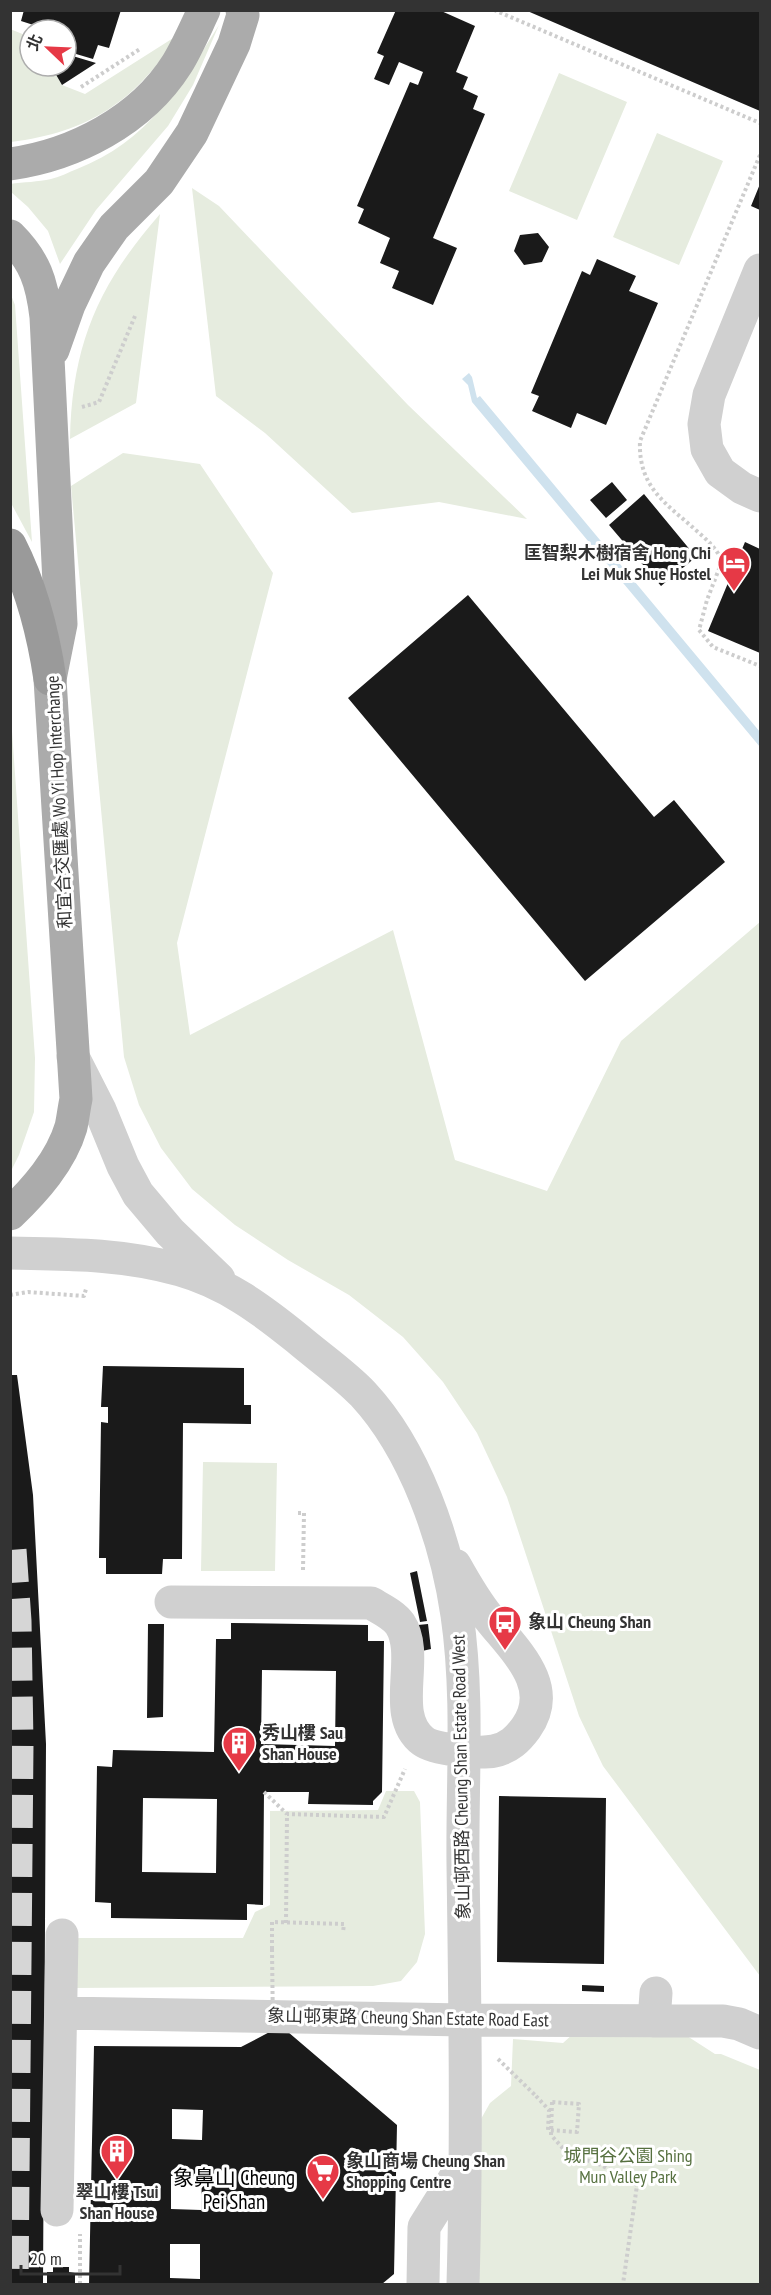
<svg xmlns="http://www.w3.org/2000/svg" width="771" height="2295" font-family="'PT Sans Narrow','Noto Sans TC',sans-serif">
<rect width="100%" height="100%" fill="#fff"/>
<!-- green -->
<path fill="#e6ecdf" d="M219,25l-26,60 -25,41 -72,84 -36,54 -12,-33 -20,-24 -17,-15 -1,-8c14,-2 28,-2 41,-5 9,-2 18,-7 26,-10 70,-27 104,-83 142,-144z
M10,29l20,8v29h21l11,19 23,9 93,-59c-43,67 -89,97 -167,107z
M559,73l68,29 -50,118 -68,-29z
M657,133l66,28 -44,104 -66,-28z
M192,188l27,18 189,199 119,114 -88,-17 -87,11 -87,-80 -49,-37z
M160,214l-24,189 -66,36c2,-94 28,-154 90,-225z
M11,295l4,10 17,237 -21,-39z
M123,453l77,11 73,109 -96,370 13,92 203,-105 62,230 92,31 74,-150 139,-119v1054l-157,-210 -24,-50 -72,-219 -30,-64 -34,-51 -40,-45 -54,-42 -61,-35 -53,-35 -43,-36 -31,-41 -22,-43 -15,-48 -53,-571z
M11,717l24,341 -1,54 -15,43 -8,16z
M203,1462l74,1 -2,108h-74z
M386,1791h28l6,11 5,132 -8,28 -16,19 -28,5 -302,2 -1,-50h173l12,-26 15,-7v-94l108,-1z
M573,2034h111l31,20h6l39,16v214h-311l1,-110 40,-71 21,-17 2,-47 50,4z"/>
<!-- water -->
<path fill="#cfe2ee" d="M469,373l3,4 5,21 3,-2 280,336v15l-288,-345 -4,-17 -6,-6z"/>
<!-- building -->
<path fill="#1a1a1a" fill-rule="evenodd" d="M24,10h97l-12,38 -11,-3 -5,14 -27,-8v-21h-17l-28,-9z
M396,10h43l36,16 -19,46 12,5 -5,12 15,7 -5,13 12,5 -52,124 24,10 -24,57 -41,-17 7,-17 -19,-8 10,-25 -32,-15 6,-14 -7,-3 53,-124 8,3 5,-13 -24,-10 -10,23 -15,-6 10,-23 -7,-3z
M525,10h235v101z
M66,54l30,9 -34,22 -11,-19h15z
M760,184v26l-9,-4z
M538,233l11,14 -7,15 -18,3 -10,-14 6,-16z
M597,259l39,17 -7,15 29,12 -52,122 -29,-12 -6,15 -39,-17 7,-15 -8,-3 51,-122 8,4z
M612,482l15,18 -21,18 -16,-18z
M644,494l52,63 -35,29 -52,-61z
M745,542l15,7v104l-52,-22z
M468,595l186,222 20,-17 51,62 -140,119 -237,-283z
M103,1366l141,2v37h7v19l-68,-1 -1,136h-19l-1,15h-56v-16h-7l2,-136 7,1v-16h-7z
M10,1375h7l16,120 13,249 -3,540h-33z
M417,1571l10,50 -7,1 -10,-49z
M231,1623l137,2v16h16l-2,151 -9,9v4l-65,-1 1,-12h-45l-1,113 -16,-1v16l-136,-2v-15l-16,-1 2,-136 15,1 1,-17 101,2 2,-113h15zM262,1670l74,1 -1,75 -74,-2zM143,1798l74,1 -1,74 -74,-1z
M148,1624h16l-1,93 -16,1z
M428,1624l3,25 -9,2 -4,-26z
M499,1796l107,2 -2,166 -107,-2z
M582,1985l22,1v6l-22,-1z
M281,2026l116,99 -3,149 -12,10h-293l5,-238 147,1zM172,2109l31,1 -1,30 -30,-1zM171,2176l31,1 -1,33 -30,-1zM170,2244h30v35l-30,-1z
M53,2267h16v5l6,1v11h-28v-12h6z"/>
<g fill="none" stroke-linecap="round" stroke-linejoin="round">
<!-- highway-tunnel -->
<path stroke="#d6d6d6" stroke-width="33" stroke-dasharray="33 16" stroke-linecap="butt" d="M10,1550l5,71 2,123 -5,540"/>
<!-- path -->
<path stroke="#cdcdcd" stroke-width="4" stroke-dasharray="3 3" stroke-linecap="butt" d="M494,10l266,113
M81,87l59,-38
M760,155l-120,286c-2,47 27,63 58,91 10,9 19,17 24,29l-15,39 -8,30 14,17 47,19
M82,407l17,-5 36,-86
M10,1295l18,-3 56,4 2,-7
M298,1513h6l-1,57
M264,1792l23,22
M286,1923l1,-109 97,3 21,-48
M272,1949v-27l72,2 -1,8
M498,2059l38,37
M552,2102l-1,33 17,19 33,11 36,20 -14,99
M80,2284v-50"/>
<!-- minor -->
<path stroke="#d0d0d0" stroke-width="33" d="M760,270l-51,125 -5,29 3,25 13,23 22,16 18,8
M73,1057l27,53 23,56 15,28 32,38 49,47
M10,1253c57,1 115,1 170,17 46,13 81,39 118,69 21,18 46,35 65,55 52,56 83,146 94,221 12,82 5,167 6,249 2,141 4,280 0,420
M171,1602l200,1c10,6 23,12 29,21 21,32 -11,91 23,117 12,9 57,13 71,10 15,-3 24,-12 32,-23 30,-42 -12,-78 -37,-110 -13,-16 -24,-35 -34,-53
M62,2013l403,7 258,1 16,3 21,9
M654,2021l2,-28
M57,2210l5,-275
M423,2284l1,-57 42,-67"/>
<!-- major -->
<path stroke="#ababab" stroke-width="33" d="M10,164c64,-9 131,-43 167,-100 10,-16 18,-35 27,-54
M10,236c25,25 32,46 36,81l15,307 -11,55 26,420c-2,9 -3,19 -5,28 -10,34 -36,63 -61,87
M53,350l16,-45 20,-42 25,-36 45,-45 33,-49 42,-89 9,-29 -1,-5"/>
<!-- highway -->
<path stroke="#9a9a9a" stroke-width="33" d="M10,545c22,43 33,87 40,134"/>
<!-- path-bridge -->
<path stroke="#cdcdcd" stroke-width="4" stroke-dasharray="3 3" stroke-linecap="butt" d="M272,1949l1,81
M536,2096l13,14 -1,20 29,2 2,-28 -27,-2"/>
</g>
<!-- icons -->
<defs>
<symbol id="hotel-pin" viewBox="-11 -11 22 30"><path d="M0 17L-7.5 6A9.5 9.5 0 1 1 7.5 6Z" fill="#e63946" stroke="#fff"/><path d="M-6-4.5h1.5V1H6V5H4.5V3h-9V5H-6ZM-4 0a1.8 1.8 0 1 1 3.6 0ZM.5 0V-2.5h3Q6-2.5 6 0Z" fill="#fff"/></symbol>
<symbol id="bus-pin" viewBox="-11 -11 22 30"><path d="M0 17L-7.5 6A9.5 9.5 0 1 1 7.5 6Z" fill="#e63946" stroke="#fff"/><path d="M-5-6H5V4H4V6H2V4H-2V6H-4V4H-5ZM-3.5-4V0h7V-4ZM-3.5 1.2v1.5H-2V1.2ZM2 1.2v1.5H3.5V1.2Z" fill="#fff"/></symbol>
<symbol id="building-pin" viewBox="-11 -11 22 30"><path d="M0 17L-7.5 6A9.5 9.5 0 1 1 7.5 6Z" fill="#e63946" stroke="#fff"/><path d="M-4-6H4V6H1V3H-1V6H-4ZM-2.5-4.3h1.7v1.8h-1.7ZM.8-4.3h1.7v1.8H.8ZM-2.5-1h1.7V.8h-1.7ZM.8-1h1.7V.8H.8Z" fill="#fff"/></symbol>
<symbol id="supermarket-pin" viewBox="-11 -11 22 30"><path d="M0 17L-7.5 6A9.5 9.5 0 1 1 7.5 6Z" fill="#e63946" stroke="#fff"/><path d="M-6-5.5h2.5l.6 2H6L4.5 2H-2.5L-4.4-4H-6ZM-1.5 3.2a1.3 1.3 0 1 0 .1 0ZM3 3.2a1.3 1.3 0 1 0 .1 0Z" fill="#fff"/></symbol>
</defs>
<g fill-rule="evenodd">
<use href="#hotel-pin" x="715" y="544" width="38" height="52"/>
<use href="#bus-pin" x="486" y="1603" width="38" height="52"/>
<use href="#building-pin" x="220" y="1724" width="38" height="52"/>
<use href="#building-pin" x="98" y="2132" width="38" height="52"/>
<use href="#supermarket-pin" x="304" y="2152" width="38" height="52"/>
</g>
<g text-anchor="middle" stroke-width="6" stroke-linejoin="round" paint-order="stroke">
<!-- poi labels -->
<g font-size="18" font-weight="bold" fill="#333" stroke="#fff" text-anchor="start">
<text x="711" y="559" text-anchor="end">匡智梨木樹宿舍 Hong Chi<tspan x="711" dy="21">Lei Muk Shue Hostel</tspan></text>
<text x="528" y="1628">象山 Cheung Shan</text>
<text x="262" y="1739">秀山樓 Sau<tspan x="262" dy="21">Shan House</tspan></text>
<text x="346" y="2167">象山商場 Cheung Shan<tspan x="346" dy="21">Shopping Centre</tspan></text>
<text x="117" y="2198" text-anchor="middle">翠山樓 Tsui<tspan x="117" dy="21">Shan House</tspan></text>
</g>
<!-- street labels -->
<g font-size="18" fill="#333" stroke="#fff">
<text transform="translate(59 802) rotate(-93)" y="6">和宜合交匯處 Wo Yi Hop Interchange</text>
<text transform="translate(461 1777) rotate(-91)" y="6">象山邨西路 Cheung Shan Estate Road West</text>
<text transform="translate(408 2018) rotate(1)" y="6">象山邨東路 Cheung Shan Estate Road East</text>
</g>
<!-- park labels -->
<g font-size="18" fill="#56703f" stroke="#fff">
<text x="628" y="2162">城門谷公園 Shing<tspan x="628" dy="21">Mun Valley Park</tspan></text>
</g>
<!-- quarter labels -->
<g font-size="21" fill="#000" stroke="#fff">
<text x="234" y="2185">象鼻山 Cheung<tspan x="234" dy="24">Pei Shan</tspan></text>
</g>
</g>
<!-- border -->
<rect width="771" height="2295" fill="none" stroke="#333333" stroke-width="24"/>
<!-- north arrow -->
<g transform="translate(48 48) rotate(293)"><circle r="28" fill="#ffffff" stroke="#adadad" stroke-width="1.5"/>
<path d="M0-4.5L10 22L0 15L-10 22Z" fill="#e63946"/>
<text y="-9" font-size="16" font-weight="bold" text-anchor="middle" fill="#333333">北</text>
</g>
<!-- scale -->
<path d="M21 2265v9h99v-9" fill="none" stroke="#333333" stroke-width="3"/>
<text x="30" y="2265" font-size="18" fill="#333333" stroke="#ffffff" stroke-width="4.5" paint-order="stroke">20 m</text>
</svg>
